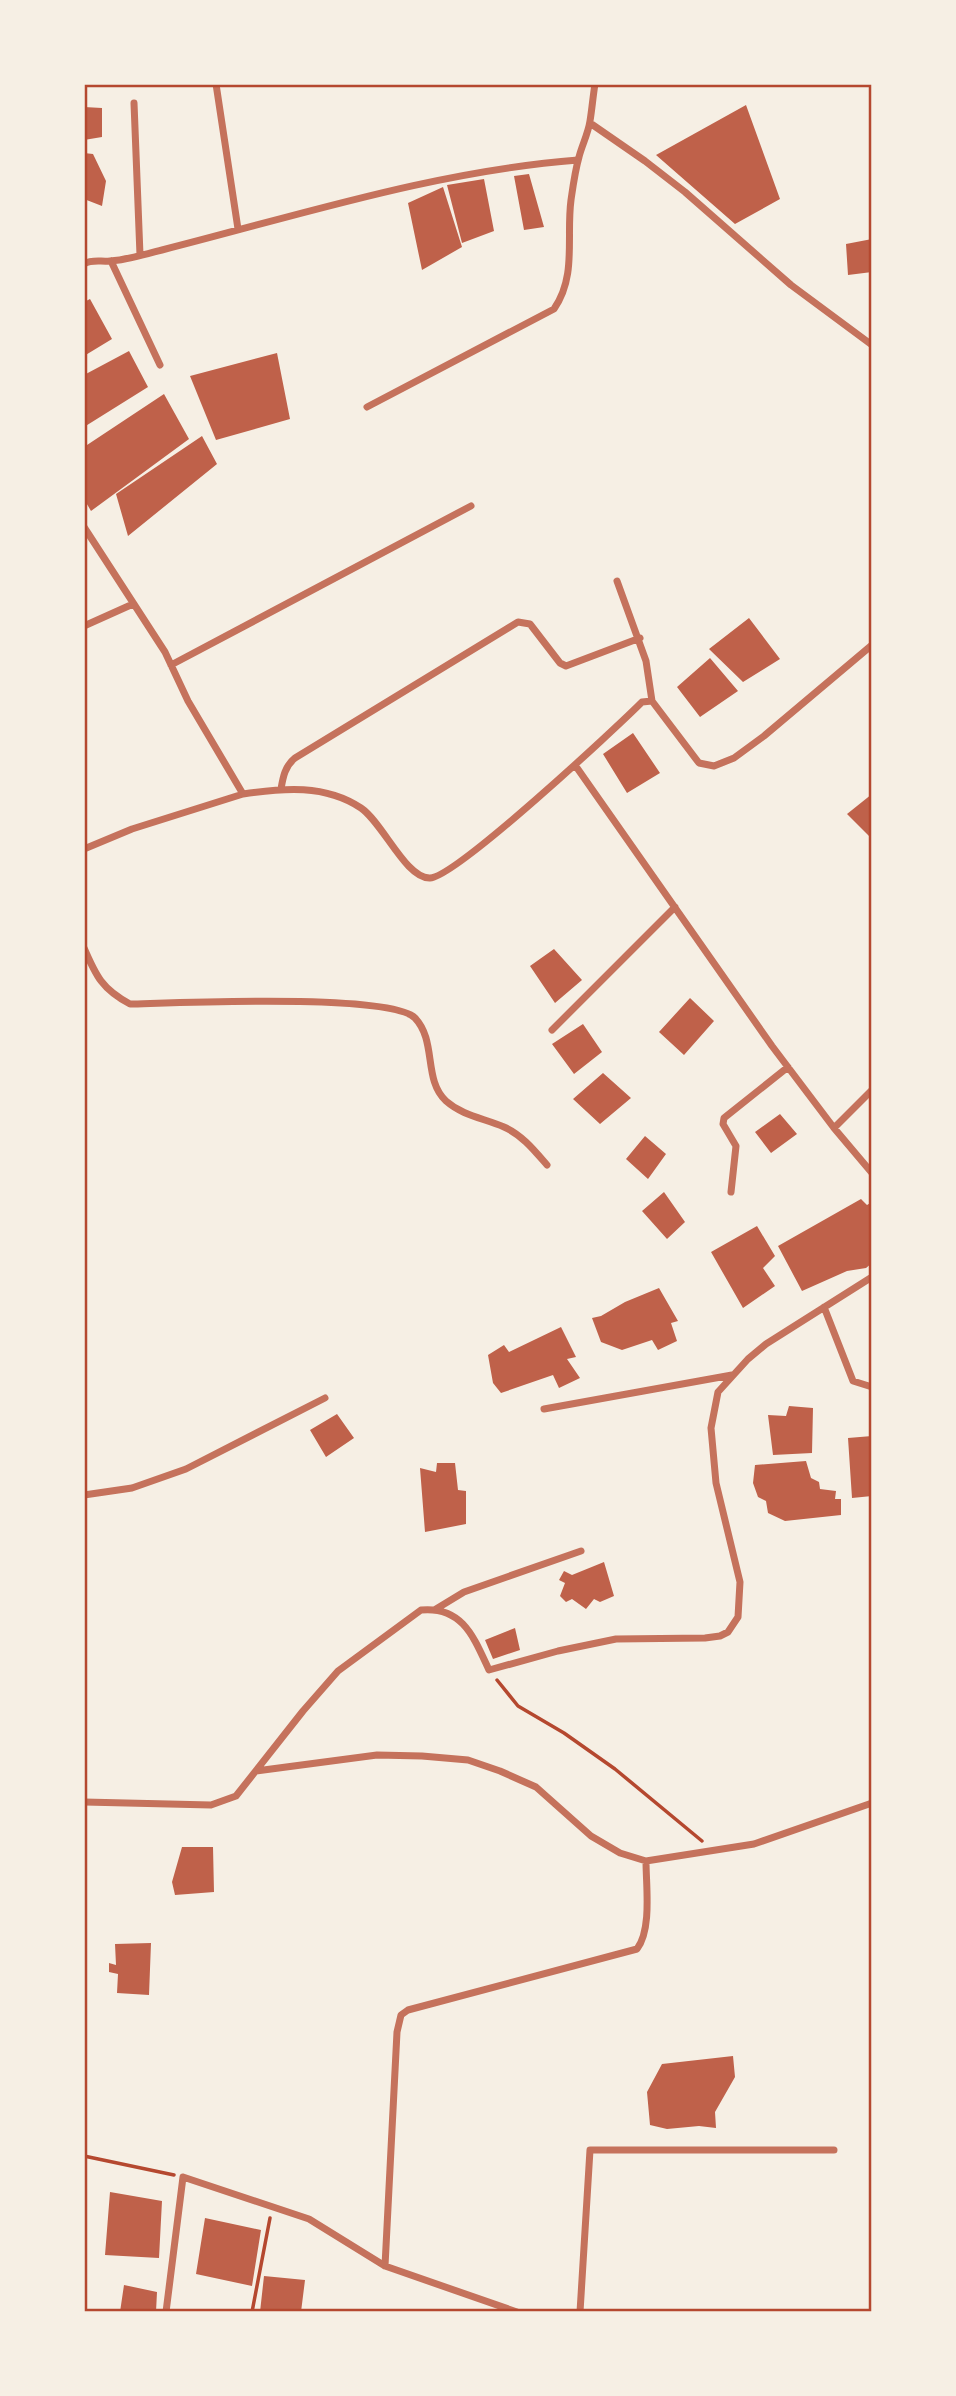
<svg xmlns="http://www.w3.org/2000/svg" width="956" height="2396" font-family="Raleway,sans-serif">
<rect width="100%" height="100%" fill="#f6efe4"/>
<!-- building -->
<path fill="#bf614a" d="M746,105l34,94 -45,25 -79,-69z
M84,107l18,1v29l-18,3z
M84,153l9,1 13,27 -4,25 -18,-7z
M529,174l15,53 -20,3 -10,-54z
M484,179l10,52 -32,12 -15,-58z
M443,187l19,60 -40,23 -14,-67z
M872,239v33l-24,3 -2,-31z
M90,299l22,40 -28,17v-54z
M129,351l19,36 -64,40v-52z
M277,353l13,66 -74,21 -26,-64z
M164,394l25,45 -98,72 -7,-12v-52z
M202,436l15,28 -89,72 -12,-42z
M749,618l31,41 -37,23 -34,-33z
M710,658l28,33 -38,26 -23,-30z
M633,733l27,40 -33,20 -24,-39z
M872,794v45l-25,-25z
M554,949l28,31 -27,23 -25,-37z
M690,998l24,23 -30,34 -25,-23z
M583,1024l19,28 -28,22 -22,-30z
M603,1073l28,25 -31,26 -27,-25z
M780,1114l17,20 -26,19 -16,-21z
M645,1136l21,18 -18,25 -22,-20z
M664,1192l21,30 -18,17 -25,-28z
M861,1199l6,6 5,-3v61l-6,5 -19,3 -45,20 -24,-45z
M757,1226l18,30 -12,12 12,18 -32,22 -32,-56z
M659,1288l19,33 -7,2 6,18 -19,9 -6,-10 -30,10 -21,-8 -9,-24 9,-2 24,-14z
M561,1327l15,30 -9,2 13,19 -21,10 -6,-13 -52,18 -8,-10 -5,-28 16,-10 5,7z
M789,1406l24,2 -1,45 -39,2 -5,-40 18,1z
M337,1414l17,24 -28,19 -16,-27z
M872,1436v60l-20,2 -4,-60z
M806,1461l5,17 8,4 1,7 16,2 -1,8h6v16l-56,6 -17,-8 -2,-12 -8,-4 -5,-14 2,-18z
M437,1463h18l3,27 8,1v33l-41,8 -5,-64 16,4z
M604,1562l10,34 -14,6 -6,-3 -8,10 -14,-10 -6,3 -6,-6 5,-13 -6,-3 5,-9 8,4z
M515,1628l5,22 -27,9 -8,-19z
M182,1847h31l1,45 -39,3 -3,-13z
M151,1943l-2,52 -32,-2 1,-19 -9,-2v-9l7,2 -1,-21z
M733,2056l2,21 -20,35 1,16 -17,-2 -32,3 -17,-4 -3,-33 15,-28z
M110,2192l52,9 -3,57 -54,-3z
M205,2218l56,12 -9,56 -56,-12z
M264,2276l41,4 -4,32h-41z
M124,2285l33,7 -1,20h-36z"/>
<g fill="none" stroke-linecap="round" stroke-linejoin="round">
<!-- path -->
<path stroke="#b5482f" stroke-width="3.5" d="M497,1680l21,26 46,27 51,36 87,72
M84,2156l90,19
M252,2312l18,-94"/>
<!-- minor -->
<path stroke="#c5725c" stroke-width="7" d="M216,84l22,145
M134,103l6,152
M590,123l55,38 40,31 106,93 81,60
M111,261l49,104
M84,264c8,-5 17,-2 26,-3 17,-1 35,-7 52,-11 138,-35 274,-79 416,-90
M367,407l187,-98c23,-33 12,-72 17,-109 2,-14 4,-29 8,-43 3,-12 9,-23 11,-36 2,-12 3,-25 5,-37
M84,527l81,125 23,49 55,93c40,-6 82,-10 118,14 22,15 45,71 69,70 26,-1 186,-150 212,-176l10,-1 47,62 15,3 20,-8 30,-22 108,-91
M617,581l29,80 6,40
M84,626l49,-22
M171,665l300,-159
M575,765l197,281 62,82 38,45
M281,789c2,-12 4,-23 14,-31l223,-136 12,2 30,39 6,3 74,-28
M84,849l48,-20 111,-35
M84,948c12,28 18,41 46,56 44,-1 260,-11 285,14 22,23 8,62 31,83 17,15 37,17 58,26 18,8 30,23 43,38
M552,1030l123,-123
M834,1128l38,-38
M731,1192l5,-46 -13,-22 1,-6 64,-51
M824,1307l29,74 19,6
M544,1409l188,-34
M84,1495l48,-7 54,-19 139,-71
M436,1609l28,-17 117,-41
M256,1771l121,-16 45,1 46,4 32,11 36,16 55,49 29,17 26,8 108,-17 118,-41
M84,1802l127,3 25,-9 67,-85 35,-40 83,-61c42,-4 53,28 68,60l69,-19 58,-12 89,-1 15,-2 8,-4 10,-15 2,-35 -24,-99 -5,-55 7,-36 30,-33 18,-15 106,-67
M385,2266l12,-234 4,-17 7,-5 229,-61c15,-20 9,-63 9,-88
M166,2312l17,-135 126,42 76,47 132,46
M580,2312l10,-162h244"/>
</g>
<!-- border -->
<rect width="956" height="2396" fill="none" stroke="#f6efe4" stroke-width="172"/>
<rect x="86" y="86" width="784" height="2224" fill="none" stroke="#b5482f" stroke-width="2.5"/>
</svg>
